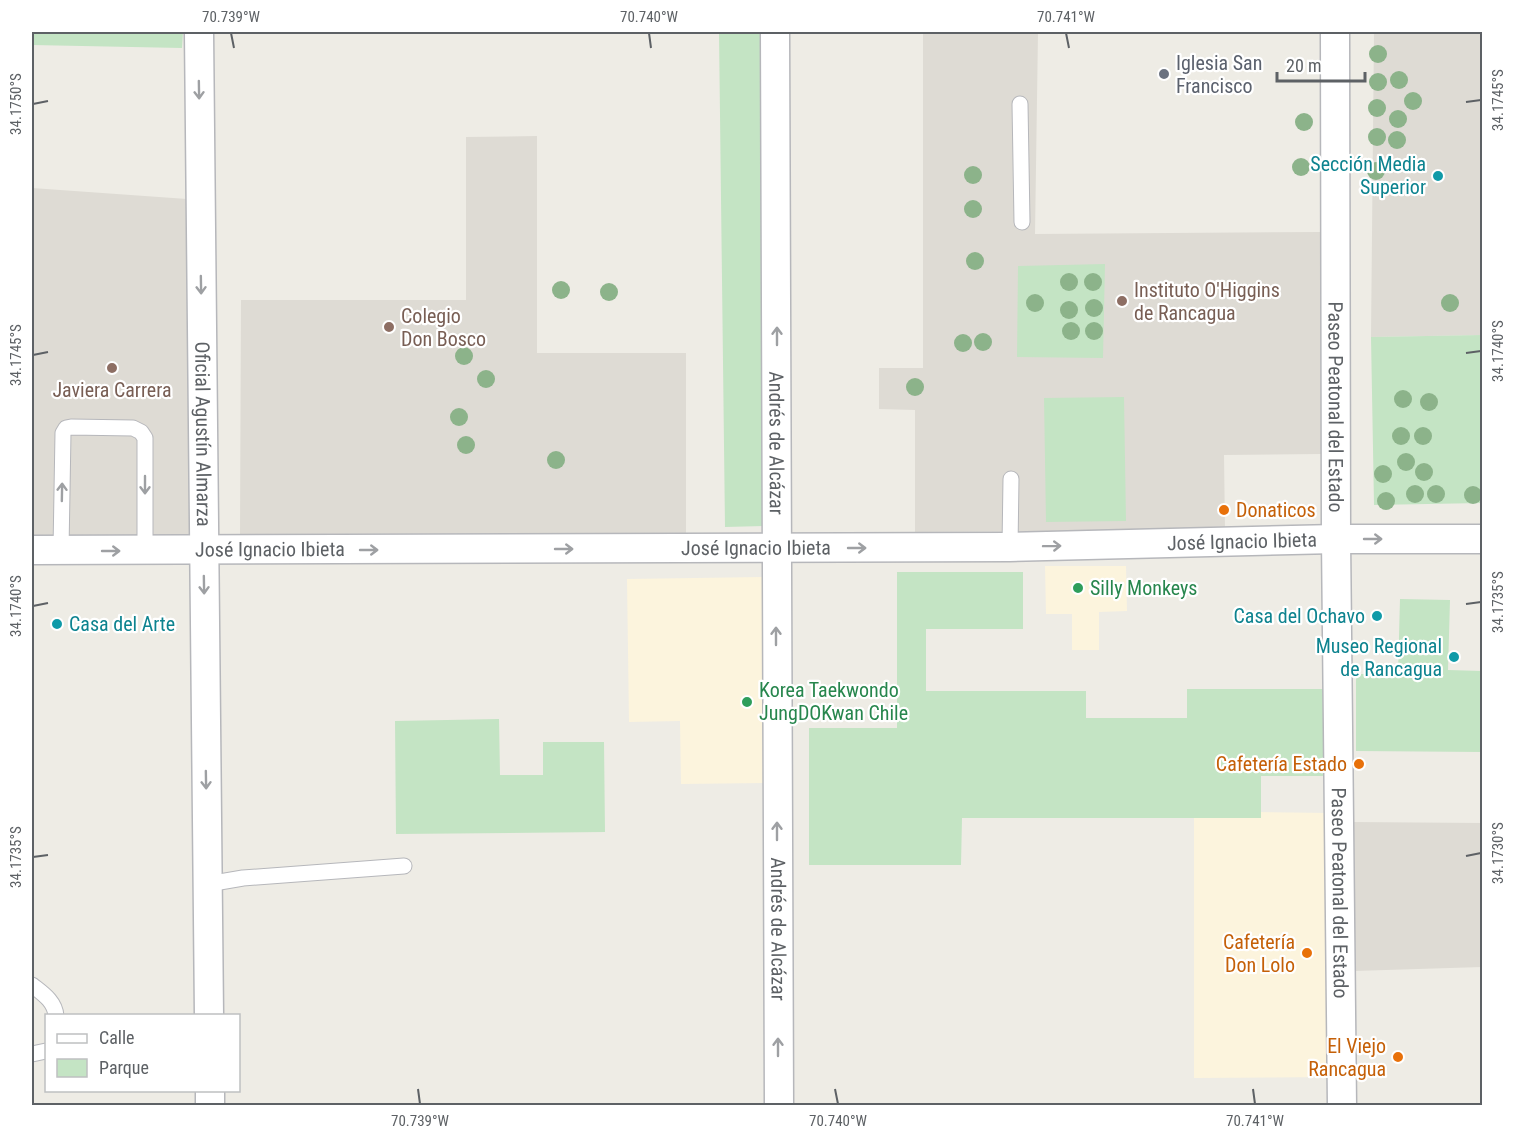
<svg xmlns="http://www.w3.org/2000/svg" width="1514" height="1137" font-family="'Roboto Condensed',sans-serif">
<rect width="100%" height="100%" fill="#eeece5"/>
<!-- commercial -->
<path fill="#fcf4dd" d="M1045,566h81l1,45 -28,1v38h-27v-36h-26z
M763,577l4,206 -86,1 -1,-63 -51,1 -2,-143z
M1194,811l135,2 3,264 -138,1z"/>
<!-- education -->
<path fill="#dedbd4" d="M923,32h115l-3,202 285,-2 1,222 -97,1 1,75 -310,2v-122l-36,-1v-41h44z
M1374,32h108v303l-111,2z
M537,136v217h149v180l-446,1 1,-234h225v-163z
M32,188l155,11 10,339 -165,-2z
M1352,822l130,1v144l-128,4z"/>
<!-- green -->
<path fill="#c4e4c4" d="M32,32h151l-1,16 -150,-3z
M719,32h45v494l-39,1z
M1105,264l-2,94 -86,-1 1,-91z
M1482,335v168l-108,2 -3,-168z
M1124,397l2,124 -80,1 -2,-124z
M897,572h126v57h-97v62h160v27h101v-29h142v87h-68v42h-299l-1,47h-152v-137h88z
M1400,599l50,1 -2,70 34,1v81l-126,-1v-77h42z
M499,719l1,56h43v-33h61l1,90 -209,2 -1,-113z"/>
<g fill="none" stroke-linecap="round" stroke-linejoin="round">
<defs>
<path id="lane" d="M1020,104l2,118
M1010,547l1,-68
M61,550l2,-117 3,-5 5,-1 62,1 8,4 4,6v113
M208,884l35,-6 161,-12
M32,985c10,8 23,16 24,31
M32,1054l14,-3"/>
<g id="street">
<path id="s1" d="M199,32l10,984"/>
<path id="s2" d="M775,32l4,1074"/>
<path id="s3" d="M1335,32l1,507 6,567"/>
<path id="s4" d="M32,550l978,-3 326,-8h146"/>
<path d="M210,1106v-16"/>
</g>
</defs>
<!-- lane casing -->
<use href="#lane" stroke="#b6b7bb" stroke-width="17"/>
<!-- street casing -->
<use href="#street" stroke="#b6b7bb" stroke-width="31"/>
<!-- lane -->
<use href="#lane" stroke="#fff" stroke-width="15"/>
<!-- street -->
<use href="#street" stroke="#fff" stroke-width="28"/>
</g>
<!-- trees -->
<g fill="#8cb38a">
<circle cx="1378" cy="54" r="9"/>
<circle cx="1399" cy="80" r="9"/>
<circle cx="1378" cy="82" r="9"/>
<circle cx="1413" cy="101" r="9"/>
<circle cx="1377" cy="108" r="9"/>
<circle cx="1398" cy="119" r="9"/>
<circle cx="1304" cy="122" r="9"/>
<circle cx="1377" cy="137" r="9"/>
<circle cx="1397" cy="140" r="9"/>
<circle cx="1301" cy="167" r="9"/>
<circle cx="1376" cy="171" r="9"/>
<circle cx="973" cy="175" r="9"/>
<circle cx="973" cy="209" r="9"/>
<circle cx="975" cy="261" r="9"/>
<circle cx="1069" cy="282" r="9"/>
<circle cx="1093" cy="282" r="9"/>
<circle cx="561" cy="290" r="9"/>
<circle cx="609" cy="292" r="9"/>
<circle cx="1035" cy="303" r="9"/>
<circle cx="1450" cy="303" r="9"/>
<circle cx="1094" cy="308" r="9"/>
<circle cx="1069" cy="310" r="9"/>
<circle cx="1071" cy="331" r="9"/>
<circle cx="1094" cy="331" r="9"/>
<circle cx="983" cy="342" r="9"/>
<circle cx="963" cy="343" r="9"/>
<circle cx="464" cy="356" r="9"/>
<circle cx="486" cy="379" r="9"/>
<circle cx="915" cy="387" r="9"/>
<circle cx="1403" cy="399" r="9"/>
<circle cx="1429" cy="402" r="9"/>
<circle cx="459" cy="417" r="9"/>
<circle cx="1401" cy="436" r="9"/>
<circle cx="1423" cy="436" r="9"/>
<circle cx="466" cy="445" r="9"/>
<circle cx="556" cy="460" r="9"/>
<circle cx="1406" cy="462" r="9"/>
<circle cx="1424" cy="472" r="9"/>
<circle cx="1383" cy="474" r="9"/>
<circle cx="1415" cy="494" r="9"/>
<circle cx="1436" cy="494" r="9"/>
<circle cx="1473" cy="495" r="9"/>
<circle cx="1386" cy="501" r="9"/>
</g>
<!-- one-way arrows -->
<defs><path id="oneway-shaft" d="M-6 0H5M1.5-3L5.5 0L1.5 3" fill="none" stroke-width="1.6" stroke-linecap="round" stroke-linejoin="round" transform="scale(1.5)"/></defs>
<g stroke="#9ea0a3">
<use href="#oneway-shaft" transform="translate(199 90) rotate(89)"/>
<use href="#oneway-shaft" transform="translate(201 285) rotate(89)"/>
<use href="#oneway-shaft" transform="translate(777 336) rotate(-90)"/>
<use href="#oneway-shaft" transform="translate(145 485) rotate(90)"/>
<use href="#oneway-shaft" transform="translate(62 492) rotate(-89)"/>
<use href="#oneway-shaft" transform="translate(1373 539)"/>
<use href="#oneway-shaft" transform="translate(1052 546) rotate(-1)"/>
<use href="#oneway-shaft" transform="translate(857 548)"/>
<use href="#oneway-shaft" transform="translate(564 549)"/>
<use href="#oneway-shaft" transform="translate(369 550)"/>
<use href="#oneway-shaft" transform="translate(111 551)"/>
<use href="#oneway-shaft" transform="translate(204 585) rotate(89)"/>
<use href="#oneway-shaft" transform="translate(776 636) rotate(-90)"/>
<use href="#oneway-shaft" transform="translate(206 780) rotate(89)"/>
<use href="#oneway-shaft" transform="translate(777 831) rotate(-90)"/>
<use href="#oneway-shaft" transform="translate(778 1047) rotate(-90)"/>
</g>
<!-- ticks -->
<path fill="none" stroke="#5d6165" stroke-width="2" d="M231,33l3,15M649,33l2,15M1066,33l3,15M1466,102l15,-2M33,104l15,-3M1466,353l15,-2M33,355l15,-3M1466,604l15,-2M33,606l15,-3M1466,856l15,-3M33,857l15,-2M418,1089l2,15M835,1089l3,15M1253,1089l2,15"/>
<!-- markers -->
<circle fill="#6b7280" stroke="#fff" stroke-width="2" cx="1164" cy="74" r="6"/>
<g fill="#0f9aa8" stroke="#fff" stroke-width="2">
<circle cx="1438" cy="176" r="6"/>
<circle cx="1377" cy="616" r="6"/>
<circle cx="57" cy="624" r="6"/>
<circle cx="1454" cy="657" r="6"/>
</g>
<g fill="#8d6e63" stroke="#fff" stroke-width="2">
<circle cx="1122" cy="301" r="6"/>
<circle cx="389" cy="327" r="6"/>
<circle cx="112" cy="368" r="6"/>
</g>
<g fill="#e8710a" stroke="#fff" stroke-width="2">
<circle cx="1224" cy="510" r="6"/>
<circle cx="1359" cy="764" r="6"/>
<circle cx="1307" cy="953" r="6"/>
<circle cx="1398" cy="1057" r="6"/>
</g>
<g fill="#2e9e5b" stroke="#fff" stroke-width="2">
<circle cx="1078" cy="588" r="6"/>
<circle cx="747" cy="702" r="6"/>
</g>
<g text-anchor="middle" stroke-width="4.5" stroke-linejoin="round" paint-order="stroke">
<!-- worship labels -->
<g font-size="20" fill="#5b616d" stroke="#fff" text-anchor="start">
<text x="1176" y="70">Iglesia San<tspan x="1176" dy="23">Francisco</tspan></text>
</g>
<!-- culture labels -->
<g font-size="20" fill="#0d838f" stroke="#fff" text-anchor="end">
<text x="1426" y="171">Sección Media<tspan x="1426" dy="23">Superior</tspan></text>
<text x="1365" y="623">Casa del Ochavo</text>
<text x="69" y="631" text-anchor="start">Casa del Arte</text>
<text x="1442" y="653">Museo Regional<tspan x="1442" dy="23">de Rancagua</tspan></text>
</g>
<!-- education labels -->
<g font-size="20" fill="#785e54" stroke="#fff" text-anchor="start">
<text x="1134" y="297">Instituto O'Higgins<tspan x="1134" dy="23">de Rancagua</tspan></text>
<text x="401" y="323">Colegio<tspan x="401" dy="23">Don Bosco</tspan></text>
<text x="112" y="397" text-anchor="middle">Javiera Carrera</text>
</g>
<!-- street labels -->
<g font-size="20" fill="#5d6165" stroke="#fff">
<text dy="7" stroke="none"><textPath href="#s3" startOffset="375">Paseo Peatonal del Estado</textPath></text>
<text dy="7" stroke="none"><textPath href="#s1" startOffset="402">Oficial Agustín Almarza</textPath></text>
<text dy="7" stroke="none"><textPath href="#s2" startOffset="411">Andrés de Alcázar</textPath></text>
<text dy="7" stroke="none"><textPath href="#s4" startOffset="1210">José Ignacio Ibieta</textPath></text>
<text dy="7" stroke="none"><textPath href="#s4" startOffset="724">José Ignacio Ibieta</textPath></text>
<text dy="7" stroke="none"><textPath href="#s4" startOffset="238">José Ignacio Ibieta</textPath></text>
<text dy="7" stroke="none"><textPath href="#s3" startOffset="861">Paseo Peatonal del Estado</textPath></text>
<text dy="7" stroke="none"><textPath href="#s2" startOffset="897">Andrés de Alcázar</textPath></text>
</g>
<!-- food labels -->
<g font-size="20" fill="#c56008" stroke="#fff" text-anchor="end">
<text x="1236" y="517" text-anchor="start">Donaticos</text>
<text x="1347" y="771">Cafetería Estado</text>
<text x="1295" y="949">Cafetería<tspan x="1295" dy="23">Don Lolo</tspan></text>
<text x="1386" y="1053">El Viejo<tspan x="1386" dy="23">Rancagua</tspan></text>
</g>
<!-- leisure labels -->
<g font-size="20" fill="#27864d" stroke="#fff" text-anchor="start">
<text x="1090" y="595">Silly Monkeys</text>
<text x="759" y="697">Korea Taekwondo<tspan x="759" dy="23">JungDOKwan Chile</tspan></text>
</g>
</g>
<!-- border -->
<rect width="1514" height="1137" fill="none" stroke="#ffffff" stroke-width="66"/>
<!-- legend -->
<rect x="45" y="1014" width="195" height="78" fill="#ffffff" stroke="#bec0c1" stroke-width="1.5"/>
<rect x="57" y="1034" width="30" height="9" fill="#ffffff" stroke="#bec0c1" stroke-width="1.5"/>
<text x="99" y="1044" font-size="18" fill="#5d6165">Calle</text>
<rect x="57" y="1059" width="30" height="18" fill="#c4e4c4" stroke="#bec0c1" stroke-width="1.5"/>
<text x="99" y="1074" font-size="18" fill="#5d6165">Parque</text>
<!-- scale -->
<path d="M1277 72v9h88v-9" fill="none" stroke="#5d6165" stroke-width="3"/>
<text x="1286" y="72" font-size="18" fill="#5d6165" stroke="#ffffff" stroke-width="4.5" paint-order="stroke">20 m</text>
<rect x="33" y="33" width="1448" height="1071" fill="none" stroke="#5d6165" stroke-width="2"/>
<g font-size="15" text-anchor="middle" fill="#5d6165">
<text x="231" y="22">70.739°W</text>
<text x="649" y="22">70.740°W</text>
<text x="1066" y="22">70.741°W</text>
<text transform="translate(1498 100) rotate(-90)" y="5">34.1745°S</text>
<text transform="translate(16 104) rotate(-90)" y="5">34.1750°S</text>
<text transform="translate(1498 351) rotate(-90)" y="5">34.1740°S</text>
<text transform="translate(16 355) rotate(-90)" y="5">34.1745°S</text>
<text transform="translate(1498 602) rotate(-90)" y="5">34.1735°S</text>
<text transform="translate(16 606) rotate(-90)" y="5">34.1740°S</text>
<text transform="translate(1498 853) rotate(-90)" y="5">34.1730°S</text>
<text transform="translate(16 857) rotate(-90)" y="5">34.1735°S</text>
<text x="420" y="1126">70.739°W</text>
<text x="838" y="1126">70.740°W</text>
<text x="1255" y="1126">70.741°W</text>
</g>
</svg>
